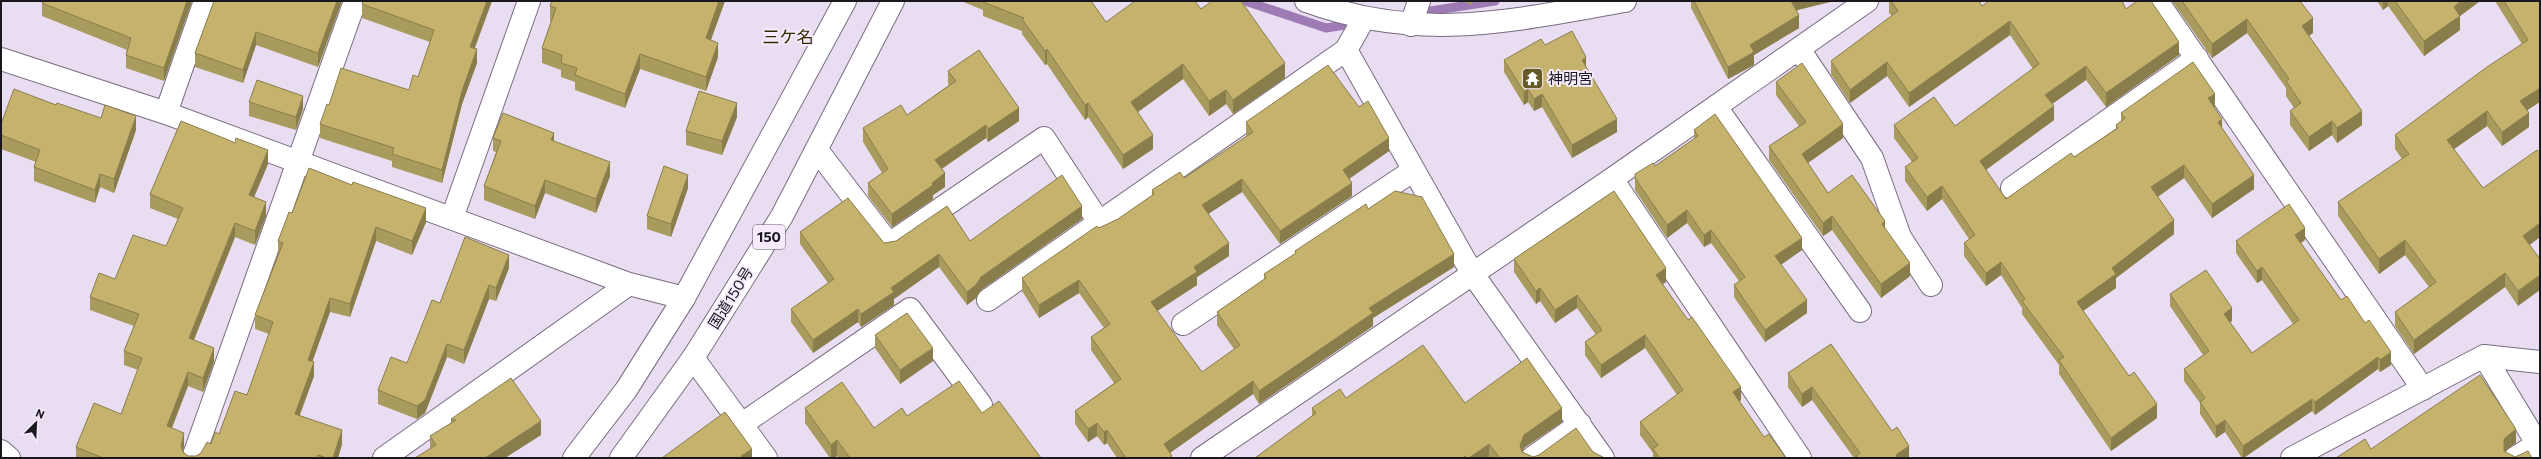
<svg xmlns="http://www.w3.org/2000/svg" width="2541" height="459" font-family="Commissioner,'Noto Sans JP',sans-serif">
<rect width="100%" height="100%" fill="#e9ddf2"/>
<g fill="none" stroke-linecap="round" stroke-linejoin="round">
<!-- stream -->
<path stroke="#9e7bb4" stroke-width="9" d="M1245,1l81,27 32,-5
M1417,13l78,-12"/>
<defs>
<path id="minor" d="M2157,1l266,388
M1411,25l8,-24
M1799,49l73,109 28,79 31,48
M1346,50l126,223 131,185
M1,59l165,54 463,171 55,14
M1716,107l144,204
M166,113l39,-112
M817,150l72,94 155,-106 55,84
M1612,179l188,279
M2012,188l185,-130
M452,218l77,-217
M988,300l358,-250 18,-32
M1183,324l231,-154
M2484,356l56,92
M693,358l73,100
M742,424l168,-115 71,96
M1,451l8,7
M193,458l162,-457
M384,458l245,-174
M1202,458l410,-279 255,-178
M1532,458l48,-34
M2292,458l192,-102 56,6
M2515,458l22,-14"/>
<path id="tertiary" d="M1306,1c116,42 202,20 319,0"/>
<path id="trunk" d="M574,458l52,-68 58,-92 161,-297
M621,458l72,-100 89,-142 111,-215"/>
</defs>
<!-- minor casing -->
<use href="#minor" stroke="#796d80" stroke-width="24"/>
<!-- tertiary casing -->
<use href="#tertiary" stroke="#796d80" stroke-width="24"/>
<!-- trunk casing -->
<use href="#trunk" stroke="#796d80" stroke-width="24"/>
<!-- minor -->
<use href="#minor" stroke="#fff" stroke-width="22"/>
<!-- tertiary -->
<use href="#tertiary" stroke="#fff" stroke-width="22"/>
<!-- trunk -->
<use href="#trunk" stroke="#fff" stroke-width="22"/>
</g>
<!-- wall -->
<path fill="#a99a5e" d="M42,1h150l-28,80 -38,-13v-13l1,-5 -85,-34z
M214,1h128l-24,66 -62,-22 -13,38 -48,-16v-14z
M492,1l-17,47 2,15 -15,41 -20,79 -50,-16v-6l-72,-23v-14l9,-19 80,-15 9,-13 12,-35 -68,-24v-14z
M552,1h173l-14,39 7,17 -12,34 -66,-22 -15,39 -50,-18v-8l-14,-5v-7l-19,-7v-15l9,-27h-1v-15z
M961,1h130l15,21 95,-13 84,69 -52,36 -7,-10 -17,12 -26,-37 -45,33 15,37 -30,20 -35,-52 -3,3 -38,-56 -2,1 -23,-31v-3l-39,-15v-6z
M1463,1h9l-1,4z
M1691,1h143l-38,9 3,18 -45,27v10l-26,14 -37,-71z
M1889,1h90l3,5 144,3 53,46 -73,52 -20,-27 -34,24 2,16 -68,50 20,29 68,-42 42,-28v-4l5,-4v-8l94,-5 7,20 32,61 -42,29 -28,-40 -26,19 16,37 -58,44v10l-33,23 74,107 -46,33 -52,-77v-9l-37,-51v-6l-21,-33 -15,11 -22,-30v-13l5,-4 -27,-40 -15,12 -22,-30v-14l7,-5 -18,-24v-13l61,1 78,-57 -23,-34 -101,72 -22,-31 -37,27 -19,-29v-13l61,-45 -3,-3z
M2172,1h129l12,32 -4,3 53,89 -25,18 -5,-8 -23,16 -19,-26v-14l4,-3 -8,-12v-8l-39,-55 -35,25z
M2377,1h103l-20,15v14l-36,26 -36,-50 -5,4z
M2495,1h45l-13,110 2,16 -27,19 -15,-20 -33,23 29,39 57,-34v83l-11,8 -11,61 -13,-19 -91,67 -19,-28v-14l34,-25 -24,-32 -26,19 -41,-58v-14l64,-43 -7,-10v-14l127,-91z
M1545,45l41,22 31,65 -45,26 -30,-51 -8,4 -6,-9 -4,3 -20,-33v-12z
M948,71l71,50 -31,21 -2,-4 -44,31 3,18 -12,8v4l-41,28 -24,-31v-13l14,-10 -19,-31v-14l44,-13 42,-30 -1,-1z
M1776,82l67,56 -35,25 20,30 57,35 25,48 -29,22 -49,-68 -9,6 -54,-76v-14l30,-20 -23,-31z
M249,102l54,7 -7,21 -47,-14z
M56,105l80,25 -22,63 -14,-6 -5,16 -61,-22v-14l2,-5 -35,-13v-25z
M737,117l-15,38 -36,-10v-14z
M1246,122l143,29 -40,28 3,17 -72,48 -38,-52 -34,22 21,42 -32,21v8l-40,26 45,61 32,-23 -17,-24v-13l47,-33v-5l31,-20v-3l73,-42 86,58 -81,51v8l-114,78 -6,-10 -83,59 2,5h-55l-10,-15 -3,2 -7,-9 -9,6 -13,-18v-13l39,-28 -23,-33v-13l13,-9 -25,-35 -40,25 -17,-27v-13l77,-50 19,-9 34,-23v-6l32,-12 63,-42 -1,-1z
M1694,130l108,120 -21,14 26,49 -42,29 -31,-45v-12l5,-4 -28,-38 -7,4 -17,-24 -20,15 -32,-48v-16l20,-8 39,-27z
M493,138l61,3 56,35 -14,37 -51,-20 -10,26 -51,-19v-14l12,-34 -3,-1z
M268,164l-14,33 12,19 -11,29 -20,-8 -41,103 20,22 -11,30 -15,-6 -16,42 12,19 -1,4v1l5,4h8l5,-3 10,-9 8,-10 28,-39 22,-61 -14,-5v-14l23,-61v-13l14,-28 134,9 -14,33 -36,-14 -26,76 -20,-5 -18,49 2,15 -14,39 42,29 -4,14h-262v-11l45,-33 17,-44 -14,-5v-14l10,-25 -44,-16v-13l25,-18 51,-33 12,-27 -28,-11v-14z
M688,188l-17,49 -24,-8v-13z
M1082,219l-101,71 -5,8 -9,7 -28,-38 -45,32v6l-33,22 -3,-5 -45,31 -22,-31v-13l37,-26 -28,-39v-12l84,11 86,-2z
M2305,240l-4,3 40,57 50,65 -11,7 -2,-3 -63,46 -3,-4 -68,47h-2l-17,-26 -9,6 -16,-24v-11l-16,-22v-12l19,-14 -33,-49v-12l62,27 -2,1 22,31 41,-29 -31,-44 -5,3 -21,-30v-12z
M1514,259l152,23 -4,2 79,116 -2,1 25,36 22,21h-133v-5l-13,-18v-13l37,-27 -32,-47 -44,30 -16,-23v-13l11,-7 -19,-27 -22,15 -15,-22 -4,3 -22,-32z
M509,268l-13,33 -7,-2 -25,65 -17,-7 -22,56 -8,6 -39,-15v-14l29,-27 33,-60z
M875,335l58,26 -33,23 -25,-36z
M1831,344l78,114h-55l-42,-58 -10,7 -14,-20v-14z
M1346,398l119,5 97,19 -38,26 -1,4 10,5 60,-5 10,6h-113l-1,-1 -1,1h-233l57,-42v-8z
M805,408l69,20 33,-12 75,-3 59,45h-202l-2,-2 -3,2h-4l-25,-35z
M451,419l90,16 -36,23h-90l15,-9v-13l21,-13z"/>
<!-- shaded-wall -->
<path fill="#8a7d4c" d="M187,1h5l-28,80v-13z
M337,1h5l-24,66v-14z
M487,1h5l-22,59v-13z
M719,1h6l-19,52v-15z
M1790,1h44l-44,11z
M2383,1h5v5l-5,4z
M2461,1h19l-20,15v14l-36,26v-15l30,-34z
M1799,15v13l-45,27v10l-26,14v-12l22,-22z
M2313,18v15l-11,7v-14z
M2247,19v14l-35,25v-14z
M2010,21v14l-101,72v-14z
M256,32v13l-13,38v-13z
M2179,42v13l-73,52v-14z
M718,43v14l-12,34v-14z
M477,49v14l-15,41 -20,79v-13l20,-79z
M1047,49v15l-2,1v-14z
M640,54v15l-15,39v-14z
M1586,57v13l-4,-10z
M1887,62v14l-37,27v-13z
M1285,63v15l-52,36v-14z
M1183,64v15l-52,38v-15z
M2086,66v14l-41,29v-14z
M2540,88v14l-20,13v-14z
M1528,89v13l-4,3v-13z
M1226,90v14l-17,12v-15z
M1542,94v13l-8,4v-12z
M2215,94v14l-7,4v-14z
M303,96v13l-7,21v-13z
M737,103v14l-15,38v-14z
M1088,103v14l-3,3v-15z
M2054,106v14l-74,54v-13z
M1019,108v13l-31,21v-13z
M2362,111v14l-25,18v-15z
M2487,111v15l-40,28v-14z
M2529,113v14l-27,19v-14z
M136,116v14l-22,63v-14z
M1617,119v13l-45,26v-13z
M2222,119v14l-4,-11z
M2332,121v14l-23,16v-14z
M1843,124v14l-41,29v-13z
M986,125v13l-51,35v-13z
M554,133v13l-3,-6z
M1153,135v14l-30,20v-14z
M1389,138v13l-46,32v-13z
M268,150v14l-19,45v-14z
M610,162v14l-14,37v-14z
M2184,165v13l-33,23v-14z
M945,173v14l-12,8v4l-41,28v-13z
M100,174v13l-5,16v-13z
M688,175v13l-17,49v-13z
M2254,175v14l-42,29v-14z
M1242,179v13l-40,26v-13z
M545,180v13l-10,26v-13z
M1352,183v13l-72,48v-13z
M1942,186v13l-15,12v-14z
M266,202v14l-11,29v-14z
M1082,206v13l-101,71 -5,8 -9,7v-13l14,-15z
M426,208v14l-14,33v-14z
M1687,210v13l-20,15v-13z
M1832,216v14l-9,6v-13z
M2174,220v14l-58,44v10l-39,27v-13l35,-34z
M1885,221v14l-3,-11z
M235,223v14l-46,115v-14z
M2540,223v14l-17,13v-14z
M376,227v14l-26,76v-13z
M2305,228v12l-10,7v-12z
M1711,230v13l-7,4v-12z
M1802,238v12l-27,19v-13z
M2405,240v15l-26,19v-15z
M1229,243v13l-32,21v8l-46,30v-13l43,-35z
M939,254v13l-45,32v6l-33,22v-13l30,-26z
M1454,254v13l-81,51v8l-114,78v-13l110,-83z
M509,255v13l-13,33v-13z
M2001,262v13l-15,11v-13z
M1910,263v13l-29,22v-14z
M2262,267v13l-5,3v-12z
M1666,268v14l-10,7v-14z
M2505,273v14l-91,67v-14z
M2540,275v15l-22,16v-15z
M1079,280v13l-40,25v-13z
M489,285v14l-25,65v-14z
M1540,288v13l-4,3v-13z
M1577,295v13l-22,15v-13z
M330,298v14l-22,62v-14z
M1807,300v13l-42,29v-12z
M2232,308v13l-8,5v-12z
M858,309v13l-45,31v-13z
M1645,335v13l-44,30v-13z
M447,344v13l-22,56 -8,6v-13z
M214,348v14l-11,30v-14z
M933,348v13l-33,23v-14z
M2391,352v13l-11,7v-12z
M2378,357v12l-63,46v-13z
M314,362v14l-19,51v-13z
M188,372v14l-21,54v-14z
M1253,381v13l-89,63v-13z
M1741,387v13l-8,6v-14z
M1812,387v13l-10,7v-13z
M2312,399v12l-69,47v-12z
M2157,404v14l-46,33v-13z
M1562,408v14l-38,26 -4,10v-13l4,-10z
M2225,420v12l-9,6v-12z
M541,421v14l-36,23h-20z
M1097,423v13l-9,6v-13z
M2516,429v14l-12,9v-13z
M342,430v14l-4,14h-5z
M1107,430v13l-3,2v-13z
M184,433v14l-3,11v-12z
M837,440v16l-3,2h-3v-13z
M1489,444v13l-1,1h-19z
M1909,446v12h-13v-3z
M752,449v9h-11v-2z"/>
<!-- building -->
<path fill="#c5b36d" stroke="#8a7d4c" d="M42,1h145l-23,67 -38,-13 5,-17 -89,-35z
M214,1h123l-19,52 -62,-21 -13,38 -48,-17z
M363,1h124l-17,46 7,2 -15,42 -20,79 -50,-16 2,-6 -74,-24 7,-20 2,1 12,-37 68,22 4,-15 5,2 16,-47 -72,-26z
M552,1h167l-13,37 12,5 -12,34 -66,-23 -15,40 -50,-19 2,-7 -16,-5 1,-8 -20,-7 14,-40 -6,-2z
M983,1h108l15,21 29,-21h60l6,8 11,-8h29l44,62 -52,37 -7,-10 -17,11 -26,-37 -52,38 22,33 -30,20 -35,-52 -3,2 -38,-56 -2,2 -23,-32 2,-1 -41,-16z
M1694,1h97l8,14 -49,30 4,7 -26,15z
M1891,1h88l3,5 7,-5h133l4,8 11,-8h14l28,41 -73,51 -20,-27 -41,29 9,11 -74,55 26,38 65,-46 3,4 44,-29 -2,-3 9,-7 -4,-5 72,-51 22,32 -7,4 14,21 -4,3 36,53 -42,29 -28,-39 -33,22 23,33 -62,48 4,6 -39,28 52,74 5,-4 23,32 -46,34 -52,-78 5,-3 -42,-56 3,-2 -24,-37 -15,11 -22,-30 11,-8 -33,-49 -15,11 -22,-30 13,-9 -24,-33 40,-28 21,29 84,-62 -29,-43 -101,72 -22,-31 -37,28 -19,-29 67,-50z
M2182,1h118l13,17 -11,8 60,85 -25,17 -5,-7 -23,16 -19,-26 11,-8 -15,-22 3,-2 -42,-60 -35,25z
M2395,1h66l-7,6 6,9 -36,25z
M2504,1h36v87l-20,13 9,12 -27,19 -15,-21 -40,29 36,48 54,-38 3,4v69l-17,13 17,23v16l-22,16 -13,-18 -91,67 -19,-28 41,-30 -31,-42 -26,19 -41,-57 71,-48 -14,-19 92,-68 41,-27z
M1572,31l14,26 -4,3 35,59 -45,26 -30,-51 -8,5 -6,-10 -4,3 -20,-32 37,-21 4,6z
M979,50l40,58 -31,21 -2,-4 -51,35 10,13 -13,10 1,2 -41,29 -24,-31 20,-14 -25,-41 38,-23 6,10 49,-34 -8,-10z
M1802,63l41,61 -41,30 26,39 24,-18 33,46 -3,3 28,39 -29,21 -49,-68 -9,7 -54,-77 37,-24 -30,-40z
M1328,65l31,42 9,-6 21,37 -46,32 9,13 -72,48 -38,-52 -40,26 27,38 -35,24 3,5 -46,30 51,70 38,-27 -23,-33 49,-34 -2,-4 32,-21 -1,-2 71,-47 2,5 27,-18 27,6 32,57 -85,54 4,5 -114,78 -6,-10 -89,63 8,12 -2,2h-44l-19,-28 -3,2 -7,-9 -9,6 -13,-18 46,-32 -30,-42 19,-13 -31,-44 -40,25 -17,-27 75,-52 2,2 19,-9 36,-25 -2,-4 28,-18 4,6 69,-46 -7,-10z
M257,80l46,16 -7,21 -47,-15z
M14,89l42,16 1,-2 44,15 4,-13 31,11 -22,63 -14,-5 -5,16 -61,-23 6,-17 -39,-15v-11z
M699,91l38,12 -15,38 -36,-10z
M503,113l51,20 -3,7 59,22 -14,37 -51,-19 -10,26 -51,-20 17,-45 -8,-3z
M1715,114l87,124 -27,18 32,44 -42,30 -31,-45 11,-8 -34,-47 -7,5 -17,-25 -20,15 -32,-47v-4l18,-11 2,3 43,-30 -4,-6z
M181,121l50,20 4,2 1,-5 32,12 -19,45 17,7 -11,29 -20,-8 -46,115 25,10 -11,30 -15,-6 -21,54 17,7 -3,13 2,6 5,4h8l5,-3 6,-11 4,2 4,-12 4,2 16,-43 12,4 26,-73 -18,-7 28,-72 -5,-2 11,-29 3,1 17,-45 43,17 1,-3 73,26 -14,33 -36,-14 -26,77 -20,-6 -22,62 6,2 -19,52 47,16 -9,28h-6l-9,-3 -2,3h-213l-27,-11 18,-44 27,11 21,-56 -18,-7 15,-37 -49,-17 9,-24 16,6 18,-44 33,11 17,-38 -33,-14z
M664,166l24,9 -17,49 -24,-8z
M1062,175l20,31 -101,71 -5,8 -9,7 -28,-38 -48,34 3,4 -33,22 -3,-5 -45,31 -22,-31 43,-30 -34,-47 48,-34 36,45 12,-2 51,-35 23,35z
M1614,191l52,77 -10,7 32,45 4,-3 49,70 -8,5 31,45 5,-3 17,24h-126l-7,-9 5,-4 -18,-23 43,-32 -38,-55 -44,30 -16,-23 17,-12 -25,-35 -22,15 -15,-22 -4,3 -22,-32z
M2289,204l16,24 -10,7 46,65 6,-4 18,27 4,-3 22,32 -11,8 -2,-3 -63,45 -3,-3 -69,47 -18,-26 -9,6 -16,-24 5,-4 -21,-29 25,-18 -39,-57 36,-24 26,38 -8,6 28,39 47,-33 -37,-53 -5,4 -21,-30z
M465,237l44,18 -13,33 -7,-3 -25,65 -17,-6 -22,56 -8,6 -39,-16 13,-33 16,6 25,-63 8,3z
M907,313l26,35 -33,22 -25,-35z
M1831,344l61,87 5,-4 12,19 -13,9 2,3h-40l-2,-2 4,-3 -48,-66 -10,7 -14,-21z
M1423,345l42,58 62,-45 35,50 -38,27 -4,10 2,7 11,5 6,-2 37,-27 17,24 10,5v1h-103l-11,-14 -20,14h-3l-1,-2 -2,2h-208l61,-45 -4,-5 28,-19 6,9z
M2480,375l36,54 -12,10v12l11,6 13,-6 4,7h-196l29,-19 6,10z
M511,378l30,43 -56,37h-70l21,-13 -6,-9 26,-16 -5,-1z
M959,381l23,32 17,-12 42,57h-191l-13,-18 -6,5 -26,-37 37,-26 32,46 28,-20 5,8z
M725,412l27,37 -11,7 2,2h-81z"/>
<!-- icons -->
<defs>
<symbol id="temple-square" viewBox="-11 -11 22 22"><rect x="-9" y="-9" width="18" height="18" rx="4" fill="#665a27" stroke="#f5ebfc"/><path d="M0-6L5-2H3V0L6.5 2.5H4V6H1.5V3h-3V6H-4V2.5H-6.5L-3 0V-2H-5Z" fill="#fff"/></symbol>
</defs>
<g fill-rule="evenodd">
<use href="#temple-square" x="1520" y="66" width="25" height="25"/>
</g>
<g text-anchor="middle" stroke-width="4" stroke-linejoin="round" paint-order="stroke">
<!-- shield labels -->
<rect fill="#f5ebfc" stroke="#5c5761" stroke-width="1" x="753" y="225" width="32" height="24" rx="3"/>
<g font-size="14" font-weight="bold" fill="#1b171e">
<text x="769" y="242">150</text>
</g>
<!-- poi labels -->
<g font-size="15" fill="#1b171e" stroke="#f5ebfc" text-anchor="start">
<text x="1548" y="84">神明宮</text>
</g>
<!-- street labels -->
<g font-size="15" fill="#1b171e" stroke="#f5ebfc">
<text transform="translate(731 298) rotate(-58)" y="5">国道150号</text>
</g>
<!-- quarter labels -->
<g font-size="17" fill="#342a00" stroke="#f5ebfc">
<text x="788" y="43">三ケ名</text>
</g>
</g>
<!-- border -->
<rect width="2541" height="459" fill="none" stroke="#1b171e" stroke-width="4"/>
<!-- north arrow -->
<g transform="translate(36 423) rotate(24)" stroke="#f5ebfc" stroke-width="3" paint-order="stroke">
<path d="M0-3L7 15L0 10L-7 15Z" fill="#1b171e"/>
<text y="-6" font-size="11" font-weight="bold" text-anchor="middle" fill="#1b171e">N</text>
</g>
</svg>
